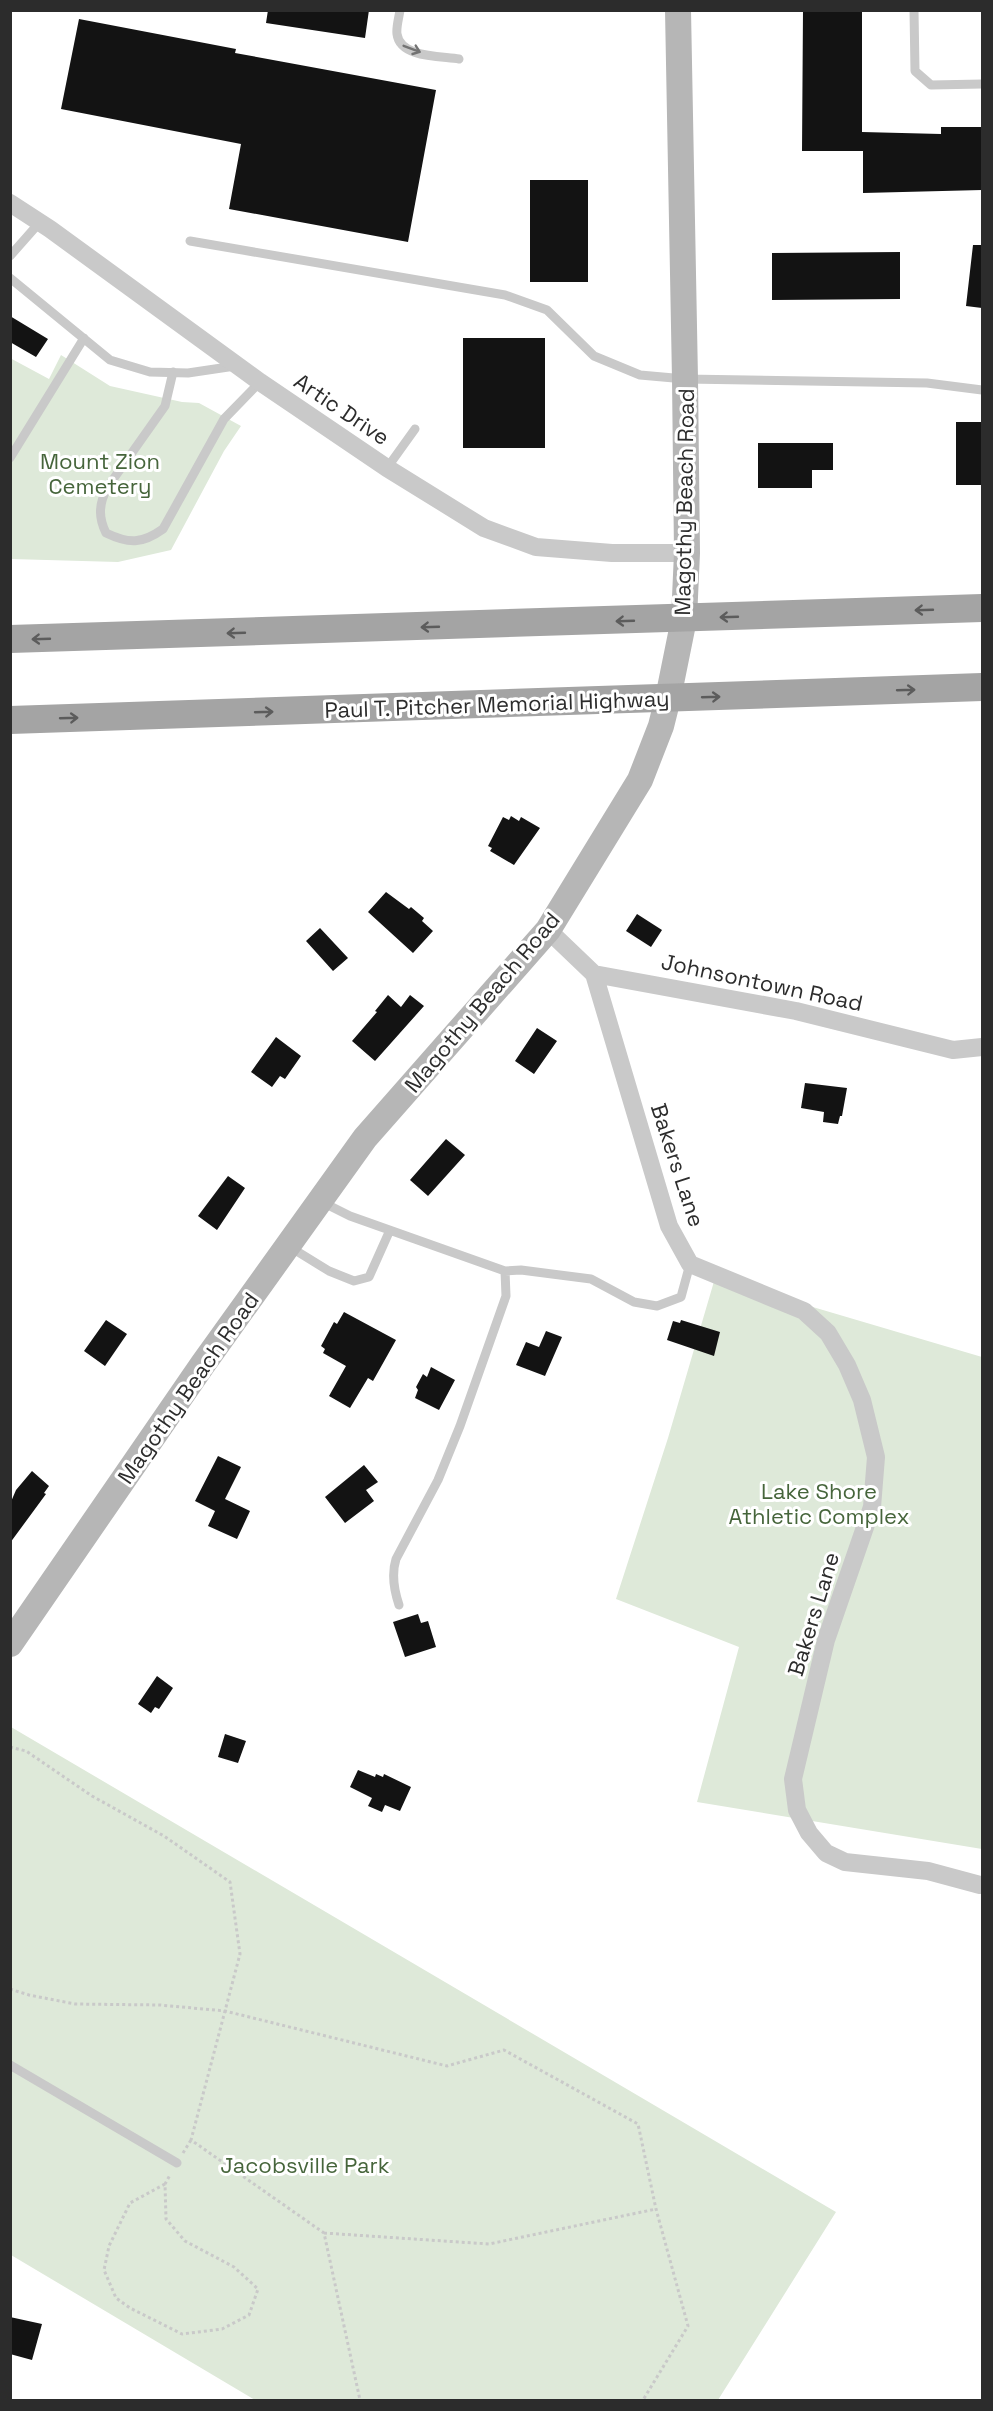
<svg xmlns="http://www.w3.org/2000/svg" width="993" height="2411" font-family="'Space Grotesk',sans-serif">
<rect width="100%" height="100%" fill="#fff"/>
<!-- green -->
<path fill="#dee9d9" d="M61,355l49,31 72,16 17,1 42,23 -17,25 -53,99 -53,12 -107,-3 -1,-201 39,21z
M715,1278l267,79v492l-285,-47 42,-155 -123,-48 52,-161z
M11,1727l825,485 -118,188h-463l-244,-145z"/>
<!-- building -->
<path fill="#131313" d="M268,10h101l-4,28 -99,-15z
M803,10h59v122l79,2v-7h41v63l-119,3v-42h-61z
M79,19l157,30 -1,4 201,37 -28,152 -179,-33 12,-65 -180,-35z
M530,180h58v102h-58z
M973,245h9v63l-16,-2z
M900,252v47l-128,1v-47z
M10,316l38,23 -12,18 -26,-15z
M463,338h82v110h-82z
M956,422h26v63h-26z
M758,443h75v27h-21v18h-54z
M511,816l8,5 2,-4 19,11 -26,37 -24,-14 2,-3 -4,-2 15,-29 6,3z
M386,892l23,17 2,-2 13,11 -2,3 11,10 -20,22 -45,-41z
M637,914l25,16 -11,17 -25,-16z
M320,928l28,30 -15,13 -27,-30z
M388,995l13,12 9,-12 14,11 -49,55 -23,-20 25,-29 -2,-1z
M537,1028l20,13 -23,33 -19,-13z
M276,1037l25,19 -16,23 -5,-3 -8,11 -21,-15z
M805,1083l42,5 -5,28h-2l-2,8 -15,-2 1,-10 -23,-4z
M446,1139l19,16 -37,41 -18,-16z
M228,1176l17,12 -28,42 -19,-14z
M344,1312l52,28 -23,41 -5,-3 -18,30 -21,-12 17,-30 -23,-13 2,-4 -4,-3 13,-24 3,2z
M106,1320l21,14 -22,32 -21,-15z
M681,1320l39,12 -6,24 -47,-16 6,-19 7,2z
M546,1331l16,6 -17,39 -29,-11 10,-23 13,5z
M431,1367l24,13 -16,30 -24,-12 3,-8 -2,-3 7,-13 4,3z
M218,1456l23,11 -16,32 25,12 -13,28 -29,-13 7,-15 -20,-10z
M364,1465l14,17 -12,8 8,11 -29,22 -20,-26z
M32,1471l17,15 -5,7 2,1 -36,49v-39l6,-14z
M418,1614l3,9 7,-2 8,26 -31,10 -12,-35z
M157,1676l16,12 -14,21 -4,-2 -4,6 -13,-9z
M225,1734l21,7 -8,22 -20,-6z
M358,1770l17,7 1,-3 7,3 1,-3 27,13 -11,24 -15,-6 -3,7 -14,-6 4,-8 -22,-11z
M10,2317l32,7 -10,36 -22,-6z"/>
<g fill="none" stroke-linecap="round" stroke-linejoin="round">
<!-- path -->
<path stroke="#c9c9c9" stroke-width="3" stroke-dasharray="3 3" stroke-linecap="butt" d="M10,1747l16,4 66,45 72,40 66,46 10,72 -49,186 133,93 36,167
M10,1989l19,6 46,9 85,1 65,6 222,55 57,-16 134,74 18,85 32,117 -45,74
M183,2153l8,-13
M165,2184l-35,19 -21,43 -5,24 12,28 14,10 52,26 40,-5 27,-14 9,-26 -24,-22 -49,-26 -19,-22 -1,-35 5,-9
M324,2233l165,11 167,-35"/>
<!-- lane -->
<path stroke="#c9c9c9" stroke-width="9" d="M400,10c-1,8 -4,17 -3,24 3,24 44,22 62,25
M914,10l1,61 16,14 51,-1
M190,241l315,54 42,15 47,46 46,19 45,4 242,4 55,7
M10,256l30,-34
M10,278l100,82 40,12 38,1 47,-7
M173,372l-8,34 -58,82c-8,16 -9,29 -1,45 23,11 36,11 57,-4l61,-110 36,-37
M10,458l74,-120
M387,468l28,-39
M322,1202l28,14 155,55 1,25 -46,130 -22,54 -42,79c-5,16 -2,31 3,46
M290,1247l39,24 25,10 15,-4 21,-47
M505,1271l16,-1 70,9 43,23 23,4 24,-9 9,-33
M10,2065l167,98"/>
<!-- street -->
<path stroke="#c9c9c9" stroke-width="18" d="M10,203l40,26 210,153 127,86 97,60 52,19 76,6h75
M548,930l46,44 202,37 157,39 29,-3
M594,974l75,252 21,38 114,47 24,22 19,32 15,35 14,57 -4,50 -46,133 -33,139 4,31 12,23 17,20 19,9 83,9 52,14"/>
<!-- secondary -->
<path stroke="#b6b6b6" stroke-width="26" d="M10,1644l193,-280 162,-226 183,-208 92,-150 21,-54 7,-28 16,-79 3,-66 -2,-174 -7,-369"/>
<!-- primary -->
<path stroke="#a4a4a4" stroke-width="28" d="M10,639l972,-31
M10,720l972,-33"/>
</g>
<!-- one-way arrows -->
<defs><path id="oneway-shaft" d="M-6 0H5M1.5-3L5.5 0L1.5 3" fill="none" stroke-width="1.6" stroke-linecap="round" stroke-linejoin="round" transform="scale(1.5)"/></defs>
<use stroke="#737373" href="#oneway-shaft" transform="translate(412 49) rotate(21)"/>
<g stroke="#5c5c5c">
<use href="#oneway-shaft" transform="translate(924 610) rotate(178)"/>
<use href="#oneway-shaft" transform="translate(729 617) rotate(178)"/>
<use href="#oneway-shaft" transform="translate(625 621) rotate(178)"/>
<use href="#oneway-shaft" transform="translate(430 627) rotate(178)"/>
<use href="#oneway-shaft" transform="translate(236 633) rotate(178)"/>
<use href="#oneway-shaft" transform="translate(41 639) rotate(178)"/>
<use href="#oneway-shaft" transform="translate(906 690) rotate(-2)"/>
<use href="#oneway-shaft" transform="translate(711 697) rotate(-2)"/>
<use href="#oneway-shaft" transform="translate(264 712) rotate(-2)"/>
<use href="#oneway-shaft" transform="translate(69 718) rotate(-2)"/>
</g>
<g text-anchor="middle" stroke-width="6" stroke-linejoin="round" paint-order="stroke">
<!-- street labels -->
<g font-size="22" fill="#2c2c2c" stroke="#fff">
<text transform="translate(342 409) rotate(34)" y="8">Artic Drive</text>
<text transform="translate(684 502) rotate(-89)" y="8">Magothy Beach Road</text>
<text transform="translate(497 704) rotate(-2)" y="8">Paul T. Pitcher Memorial Highway</text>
<text transform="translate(762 982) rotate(12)" y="8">Johnsontown Road</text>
<text transform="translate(482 1002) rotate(-50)" y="8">Magothy Beach Road</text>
<text transform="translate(678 1165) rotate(72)" y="8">Bakers Lane</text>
<text transform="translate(188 1388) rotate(-55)" y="8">Magothy Beach Road</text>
<text transform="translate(813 1614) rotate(-73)" y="8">Bakers Lane</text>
</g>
<!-- park labels -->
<g font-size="22" fill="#46653b" stroke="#fff">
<text x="100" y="469">Mount Zion<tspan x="100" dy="25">Cemetery</tspan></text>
<text x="819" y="1499">Lake Shore<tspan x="819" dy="25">Athletic Complex</tspan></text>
<text x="305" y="2173">Jacobsville Park</text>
</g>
</g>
<!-- border -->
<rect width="993" height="2411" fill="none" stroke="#2c2c2c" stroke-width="24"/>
</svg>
